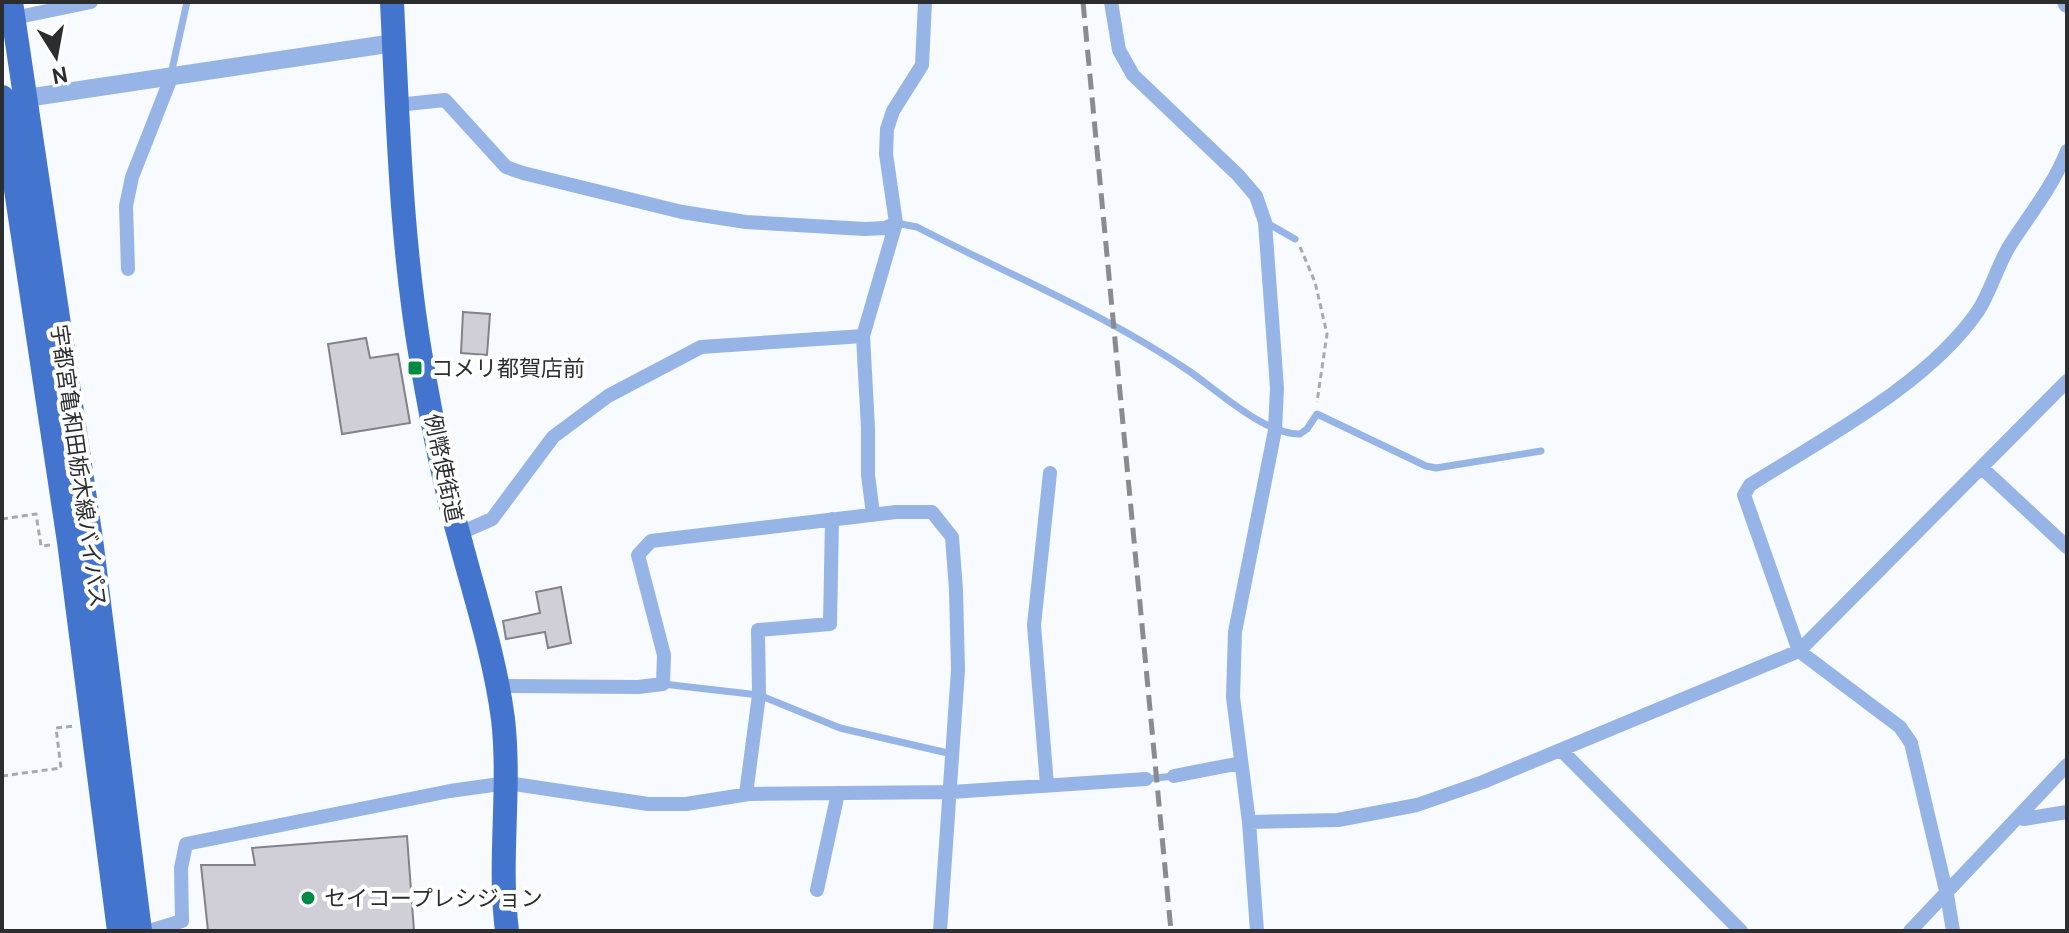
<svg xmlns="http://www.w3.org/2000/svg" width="2069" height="933" font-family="Cabin,'Noto Sans JP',sans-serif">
<rect width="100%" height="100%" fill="#f7fafe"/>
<!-- building -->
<path fill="#d0ced6" stroke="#838289" stroke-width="2" d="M463,312l27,2 -3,41 -26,-2z
M366,338l4,20 28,-4 12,69 -68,11 -14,-90z
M561,587l10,56 -23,5 -3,-16 -39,7 -3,-18 37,-8 -4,-21z
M407,836l7,95h-206l-7,-66h54l-3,-17z"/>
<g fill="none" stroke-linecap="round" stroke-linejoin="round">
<!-- path -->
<path stroke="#a7aaad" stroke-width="3" stroke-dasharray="6 4" stroke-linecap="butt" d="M1300,247l15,35 12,52 -10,68
M2,519l34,-5 5,32 9,-1
M2,776l59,-8 -5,-40 19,-2"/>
<!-- service -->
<path stroke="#97b4e6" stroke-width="7" d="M171,74l16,-72
M1265,222l30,17
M896,223l21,4c90,47 187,86 272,144 29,20 76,64 111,63l7,-5 10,-15 109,52 10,2 105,-17
M663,684l96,11 81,33 112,26
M1146,779l28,-3"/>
<!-- minor -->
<path stroke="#97b4e6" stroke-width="14" d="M1111,2l8,48 14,25 105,100 18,21 9,26 12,166 -2,42 -40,202 -2,65 16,125 8,109
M9,19l82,-17
M397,105l48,-5 61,67 17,6 159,39 64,10 119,7 20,-1 11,-5 -10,-69 1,-25 6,-18 29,-46 3,-63
M128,269l-2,-63 6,-29 39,-99
M1982,468l85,79
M873,514l-5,-39v-47l-5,-92 33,-113
M458,534l34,-15 61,-82 55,-41 93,-49 162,-11
M497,686l141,1 25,-3 1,-29 -26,-100 13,-14 245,-29h36l20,25 4,53 2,80 -18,261
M1561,750l180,181
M1174,776l67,-13
M1047,785l-13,-160 16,-152
M746,794l13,-99 -1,-65 72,-6 2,-105
M2018,817l6,2 43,-7
M1249,822l89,-2 79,-15 66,-23 316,-131 268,-270
M817,890l21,-97
M149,931l33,-10 -1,-53 5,-24 264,-53 57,-8 141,21h38l63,-10 203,-2 194,-13
M1910,931l157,-166
M1953,931l-6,-36 -36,-152 -11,-16 -101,-76 -55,-156 6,-10c74,-47 178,-101 228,-174 13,-20 19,-45 32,-66 20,-31 43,-59 57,-94"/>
<!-- tertiary -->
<path stroke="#97b4e6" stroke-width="18" d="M2066,2l1,2
M13,100l381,-57"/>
<!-- primary -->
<path stroke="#4375cf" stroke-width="24" d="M11,2l80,537 49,392
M392,2c6,121 9,243 30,362 10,58 21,116 37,172 16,61 36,121 44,183 8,71 -5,142 4,212
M2,97l67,445 50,389"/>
<!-- rail -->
<path stroke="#898b8e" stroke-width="5" stroke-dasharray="16 8" stroke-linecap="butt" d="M1083,2l88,929"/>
</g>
<!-- markers -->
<g fill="#008845" stroke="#fff" stroke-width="3">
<rect x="407" y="360" width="16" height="16" rx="4"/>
<circle cx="308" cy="898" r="8"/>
</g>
<g text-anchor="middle" stroke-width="8" stroke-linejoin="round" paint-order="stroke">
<!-- poi labels -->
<g font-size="22" fill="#2b2d2f" stroke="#fff" text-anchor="start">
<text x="431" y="376">コメリ都賀店前</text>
<text x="324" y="906">セイコープレシジョン</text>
</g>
<!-- street labels -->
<g font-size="22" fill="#2b2d2f" stroke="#fff">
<text transform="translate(79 466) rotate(82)" y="8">宇都宮亀和田栃木線バイパス</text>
<text transform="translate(444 468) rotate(78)" y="8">例幣使街道</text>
</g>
</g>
<!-- border -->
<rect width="2069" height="933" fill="none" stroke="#2b2d2f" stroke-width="8"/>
<!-- north arrow -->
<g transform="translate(56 56) rotate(169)" stroke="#ffffff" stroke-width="6" paint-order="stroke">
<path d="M0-6L14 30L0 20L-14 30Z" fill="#2b2d2f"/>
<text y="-12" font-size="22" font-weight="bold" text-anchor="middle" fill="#2b2d2f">N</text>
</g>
</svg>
